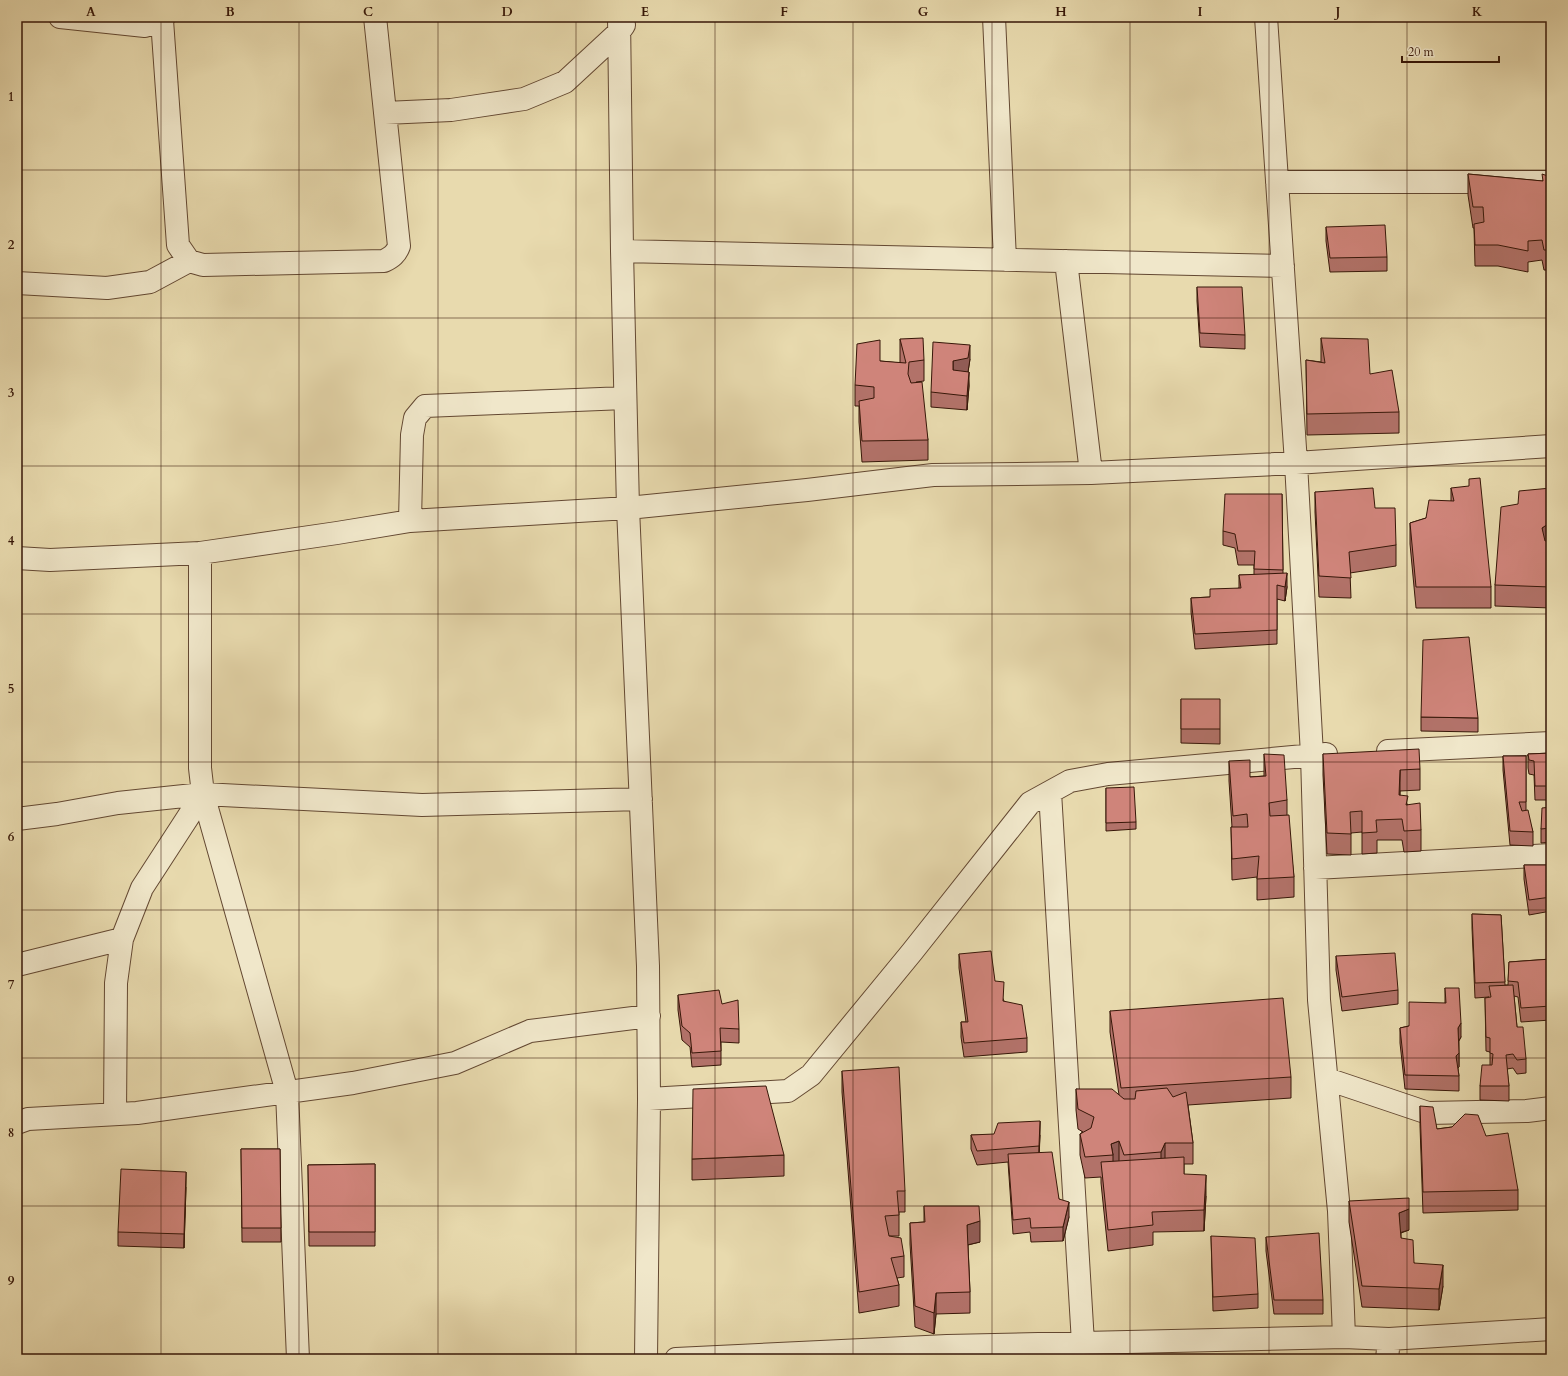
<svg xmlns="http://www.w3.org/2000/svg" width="1568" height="1376" font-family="Cardo,serif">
<rect width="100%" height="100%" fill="#e8daae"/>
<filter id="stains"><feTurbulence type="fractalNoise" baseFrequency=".005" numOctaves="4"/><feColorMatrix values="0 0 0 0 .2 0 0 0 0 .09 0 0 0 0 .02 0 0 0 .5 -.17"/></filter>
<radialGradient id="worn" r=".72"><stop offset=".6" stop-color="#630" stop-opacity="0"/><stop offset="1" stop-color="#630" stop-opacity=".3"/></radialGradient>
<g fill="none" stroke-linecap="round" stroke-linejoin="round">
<defs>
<path id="street" d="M60,17l85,9 17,-6
M164,17l-2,3 16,225 11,16 14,4 181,-4c8,-4 12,-7 15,-15l-24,-229
M619,17l3,234 6,257 20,458 1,133 -3,260
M994,17l11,243
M1266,17l30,446 16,292 7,245 20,211 5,126
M385,113l66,-3 73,-11 41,-17 54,-50 5,-7
M1277,182h274
M622,251l661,15
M1066,261l25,212
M17,283l90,5 43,-6 39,-21
M410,521l2,-86 3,-17 10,-12 200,-8
M200,553l137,-20 73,-12 218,-13 179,-18 126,-15 158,-2 205,-10 255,-17
M17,558l33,2 150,-7v215l3,26 84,298 11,267
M1388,751l163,-8
M1050,792l33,551
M17,819l40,-5 61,-11 85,-9 219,11 219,-6
M1315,868l236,-13
M17,965l105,-26
M1327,1079l101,34 99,-2 24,-3
M649,1099l139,-8 23,-16 101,-123 118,-149 40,-22 38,-7 218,-20
M115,1114l1,-131 6,-44 20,-51 61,-94
M17,1123l11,-4 109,-6 216,-30 102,-20 75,-32 119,-15
M676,1359l271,-13 397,-9 45,2 162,-10
M1387,1359l2,-20"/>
</defs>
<!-- street casing -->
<use href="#street" stroke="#634832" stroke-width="24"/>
<!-- street -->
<use href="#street" stroke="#f0e7ca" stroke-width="22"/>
</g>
<!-- wall -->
<path fill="#b27269" stroke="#371708" d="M1468,174l74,7 9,-4v93h-7l-2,-10 -14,2v10l-30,-6h-23l-1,-38h-1l-5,-33z
M1326,227l61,30v14l-57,1 -4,-31z
M1197,287l48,48v14l-45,-2 -3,-46z
M1321,338l49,36 29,38v21l-92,2 -1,-75 15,2z
M900,339l24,21v21l-8,1 12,58v20l-66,2 -3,-40v-16h-4v-21l25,-24 20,2z
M970,359l-2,13 1,14 -2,24 -36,-3v-15z
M1547,469h4v139l-56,-2v-21l23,-81 29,-15z
M1451,488l40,99v21h-75l-6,-64v-21l16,-5 25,-17z
M1315,492l60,16 21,37v21l-46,7 1,25 -32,-1 -4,-85z
M1282,494l1,79 4,14 -2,14 -8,-2v45l-82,5 -4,-37v-14l19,-1 29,-9v-13h15v-10h-16l-3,-17 -12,-3v-14z
M1181,699l39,30v15l-39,-1z
M1421,717l57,1v14l-57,-1z
M1551,753v47h-16l-1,-25 -5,-1 -1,-6v-14z
M1264,754l23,46v15l7,62v20l-37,3v-23l-25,3 -1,-53h1l-3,-46v-20l21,16 14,-1z
M1323,754l97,15v21l-20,1v4l8,10 13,25v21l-17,1 -2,-12h-25v13l-15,1v-22l-11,1v22l-24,-1 -4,-79z
M1503,756h23v54l7,22v14l-23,-1 -7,-75z
M1106,788l30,34v7l-30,2z
M1551,807v35l-10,1v-14z
M1524,865h27v46l-22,4 -5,-36z
M1472,914l29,1 4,70h3l1,-23 42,-3v61l-30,2 -3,-25 -4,-1 3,31 9,32v14l-9,1 -4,-6 -6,1 2,17v15l-29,-1v-14l10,-21v-13l-4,-1 -1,-53 4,-1 -14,1 -3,-70z
M959,954l36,27 9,20 23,37v14l-63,5 -3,-20v-15h5l-7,-54z
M1336,956l62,34v14l-56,7 -6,-41z
M1445,988l16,49 -2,4v26l-1,1 1,8v15l-54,-2 -5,-46v-15l9,-2 36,-23z
M678,995l61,34v14l-18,-1v23l-29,2 -2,-20 -8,-7 -4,-30z
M1110,1011l181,66v21l-103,7 5,38v21h-9v10l22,22 -2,35 -51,1v13l-45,6 -7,-68v-6l-16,1 -5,-23v-21l3,-2 -5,-3 -2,-19v-21l43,6 -9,-63z
M842,1071l63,120v21h-6v24h-10l15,20v21l-7,1 2,7v21l-40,7 -17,-221z
M1420,1106l17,23 15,-2 34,9 32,54v20l-95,3 -3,-87z
M971,1135h69l-1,18 20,46 10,18 -6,24 -32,1 -1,-10 -17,2 -5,-72 -31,3 -6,-16z
M241,1149h39l1,93h-39z
M784,1155v21l-92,4v-21z
M375,1164v82h-66l-1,-81z
M186,1187l-2,61 -66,-2v-14z
M1349,1201l60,29 -8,3v5l13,25 29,23 -4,24 -77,-3 -13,-85z
M924,1206l56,36 -12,3 2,47v21l-34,1 -2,20 -19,-7 -5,-83v-21l14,-1z
M1211,1236l47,58v14l-45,3z
M1266,1237l57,63v14h-49l-8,-63z"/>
<!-- shaded-wall -->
<path fill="#915c55" stroke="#371708" d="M970,345v14l-2,13 -15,13v-24z
M969,372v14l-2,24v-14z
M1548,524v20l-6,5v-21z
M1287,573v14l-2,14v-14z
M1400,770v21l-1,24v-20z
M1461,1023v14l-3,5v-14z
M1459,1053v14l-3,3v-14z
M1040,1121v14l-1,25v-14z
M1119,1141v21l-6,2v-9l-2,-11z
M1165,1143v20l-4,10v-21z
M186,1172v15l-2,61v-14z
M1206,1175v21l-2,35v-21z
M1069,1202v15l-6,24v-14z
M1409,1209v21l-10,3v-20z
M980,1221v21l-13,3v-20z
M1443,1265v21l-4,24v-21z
M936,1293v21l-2,20v-21z"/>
<!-- building -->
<path fill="#cf847a" stroke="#371708" d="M1468,174l75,7 -1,-7 9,3v73h-7l-2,-10 -14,1v10l-30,-6h-23l-1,-21 10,-2 -1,-15h-10z
M1385,225l2,32 -57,1 -4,-31z
M1197,287h45l3,48 -45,-2z
M923,338l1,22 -15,2 -1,12 3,9 11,-1 6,58 -66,1 -3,-40 15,-3v-11l-19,-2 2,-41 23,-4v21l26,2 -6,-24z
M1321,338l47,1 2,35 22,-4 7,42 -92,2 -1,-54 19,3z
M933,342l37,3 -2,13 -15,3v9l16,2 -2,24 -36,-4z
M1547,469h4v17z
M1480,478l11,109h-75l-6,-64 16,-5 3,-18 25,1 -3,-13 18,-2v-7z
M1373,488l2,20h20l1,37 -47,7 2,26 -32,-2 -4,-84z
M1551,488v42l-3,-6 -6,4 3,13 6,-1v47l-56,-2 6,-78 17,-3 1,-13z
M1225,494h57l1,76 -29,-1 1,-18h-17l-3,-17 -12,-3z
M1287,573l-2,14 -8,-2v45l-82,4 -4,-36 19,-1v-8l31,-1 -2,-13z
M1469,637l9,81 -57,-1 2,-77z
M1181,699h39v30h-39z
M1419,749l1,20 -20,1 -1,25 9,1 -2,9 14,-2 1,27 -17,1 -2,-12 -26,1 1,12 -15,1v-22l-12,1 1,22 -24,-1 -4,-79z
M1551,753v33h-16l-1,-25 -5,-1 -1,-6z
M1264,754l20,1 3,45 -18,3 1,13 19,-1 5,62 -37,2 2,-23 -27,3 -1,-32h17l-1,-13 -14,2 -4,-55 21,-1v17l16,-1z
M1503,756h23v46h-7l3,9 6,-1 5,22 -23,-1z
M1134,787l2,35 -30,1v-35z
M1551,807v21l-10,1 1,-21z
M1524,865h27v32l-22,3z
M1472,914l29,1 4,67 -30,1z
M991,951l4,30 9,1 -1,19 19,4 5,33 -63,5 -3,-21h7l-9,-68z
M1395,953l3,37 -56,7 -6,-41z
M1551,959v47l-30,2 -3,-26 -10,-1 1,-19z
M1513,985l4,42h6l3,32 -9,1 -4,-6 -7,1 3,31h-29l2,-21h10l1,-11 -3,-1v-15l-4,-1 -1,-39 6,-1 -2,-11z
M1445,988h14l2,35 -3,5 1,25 -3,3 3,20 -54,-1 -5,-47 9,-2v-24l37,1z
M719,990l3,14 16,-4 1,29 -19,-1 1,23 -29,2 -2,-20 -8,-7 -4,-31z
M1283,998l8,79 -170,11 -11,-77z
M899,1067l6,124h-8l2,24 -14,1 4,20 12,2 3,18 -13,2 8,27 -40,7 -17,-221z
M766,1086l18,69 -92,4 1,-70z
M1167,1088l6,9 13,-5 7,51h-28l-4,9 -37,3 -5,-14 -8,3 2,11 -28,2 -5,-23 11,-6 3,-11 -16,-8 -2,-20h36l12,10h11l1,-8z
M1420,1106l13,1 4,22 15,-2 13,-13 13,1 8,21 22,-3 10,57 -95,2z
M1040,1121l-1,25 -62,5 -6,-16 23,-1 4,-11z
M241,1149h39l1,79h-39z
M1052,1152l7,47 10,3 -6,25 -32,1 -1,-10 -17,2 -5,-66z
M1184,1157v17l22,1 -2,35 -52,2 1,13 -45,5 -7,-68z
M375,1164v68h-66l-1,-67z
M121,1169l65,3 -2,62 -66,-2z
M1409,1198v11l-10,4 2,25 12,2 1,23 29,2 -4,24 -77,-3 -13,-85z
M924,1206h55l1,15 -13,4 3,67 -34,1 -2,20 -19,-7 -5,-83 15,-1z
M1319,1233l4,67h-49l-8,-63z
M1211,1236l44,2 3,56 -45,3z"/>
<!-- grid -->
<path fill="none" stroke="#371708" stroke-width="1" stroke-opacity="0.55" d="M161,17v1342M299,17v1342M438,17v1342M576,17v1342M715,17v1342M853,17v1342M992,17v1342M1130,17v1342M1269,17v1342M1407,17v1342M17,170h1534M17,318h1534M17,466h1534M17,614h1534M17,762h1534M17,910h1534M17,1058h1534M17,1206h1534"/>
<!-- margin -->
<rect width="1568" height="1376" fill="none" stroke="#e8daae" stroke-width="44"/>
<!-- scale -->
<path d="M1402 56v6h97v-6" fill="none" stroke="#371708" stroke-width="2"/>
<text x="1408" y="56" font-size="12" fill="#371708" stroke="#f0e7ca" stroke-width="3" paint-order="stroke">20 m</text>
<rect x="22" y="22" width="1524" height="1332" fill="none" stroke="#371708" stroke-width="1.5"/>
<g font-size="13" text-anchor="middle" font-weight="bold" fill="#371708">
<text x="91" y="16">A</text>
<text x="230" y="16">B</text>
<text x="368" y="16">C</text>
<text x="507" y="16">D</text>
<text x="645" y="16">E</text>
<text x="784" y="16">F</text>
<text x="923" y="16">G</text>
<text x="1061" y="16">H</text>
<text x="1200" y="16">I</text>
<text x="1338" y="16">J</text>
<text x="1477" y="16">K</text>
<text x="11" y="101">1</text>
<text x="11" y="249">2</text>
<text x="11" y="397">3</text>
<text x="11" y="545">4</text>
<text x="11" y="693">5</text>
<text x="11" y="841">6</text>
<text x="11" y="989">7</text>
<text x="11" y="1137">8</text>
<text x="11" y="1285">9</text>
</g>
<rect width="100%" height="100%" filter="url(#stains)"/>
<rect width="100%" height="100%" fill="url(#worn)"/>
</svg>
